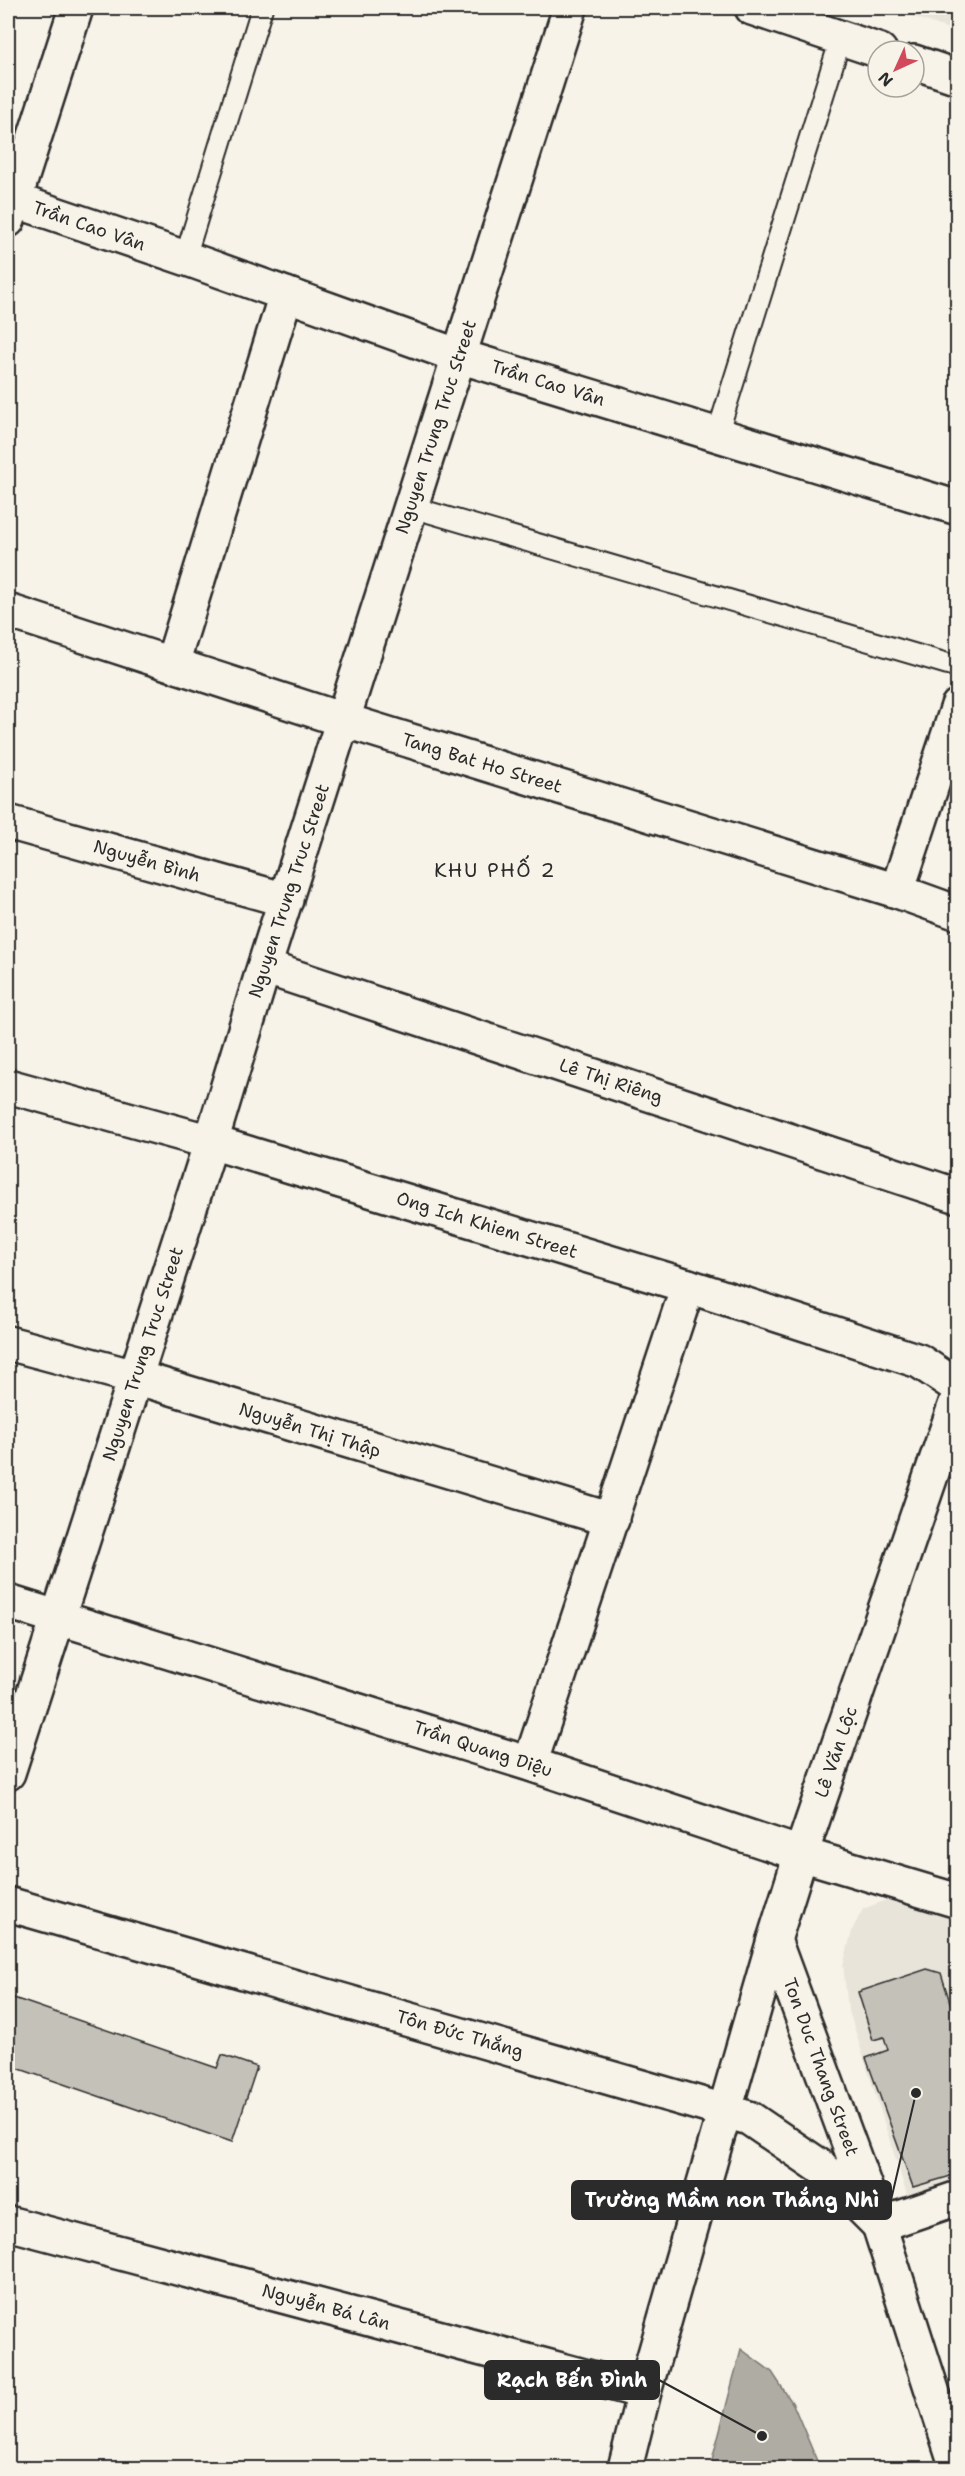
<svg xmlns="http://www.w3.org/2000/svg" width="965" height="2476" font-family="'Shantell Sans',sans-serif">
<rect width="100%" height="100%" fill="#f7f3e8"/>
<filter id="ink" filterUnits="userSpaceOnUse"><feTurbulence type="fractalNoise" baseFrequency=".0167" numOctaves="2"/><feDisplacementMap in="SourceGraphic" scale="12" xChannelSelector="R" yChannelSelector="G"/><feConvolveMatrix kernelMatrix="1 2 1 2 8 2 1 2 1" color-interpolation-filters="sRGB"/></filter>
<g filter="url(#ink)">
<!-- built -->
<path fill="#e8e4da" d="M889,8h68v24z
M886,1900l71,19v260l-50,16 -59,-187 -5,-43 10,-37 10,-19z"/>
<!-- water -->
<path fill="#afaca4" stroke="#7a7874" stroke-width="1.5" d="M741,2349l31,23 21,32 27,64h-110z"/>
<!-- building -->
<path fill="#c4c1b9" stroke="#2b2b2b" stroke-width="1.5" d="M927,1969l14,4 17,55v11l-8,3 8,17v115l-45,13 -47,-129 22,-8 -4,-13 -11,3 -15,-48z
M8,1996l209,72 5,-13 35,12 -25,75 -224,-77z"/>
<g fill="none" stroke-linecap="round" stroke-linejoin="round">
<defs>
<path id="lane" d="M185,258l77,-250
M717,435l124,-397
M411,507l547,160"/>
<path id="street" d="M752,8l128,43
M914,62l44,15
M8,198l177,60 274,98 499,152
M8,220l68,-212
M8,611l335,109 554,171 61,22
M172,664l114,-370
M8,822l278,78
M897,891l61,-185
M264,967l694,229
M8,1343l127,34 477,143
M8,1602l522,162 271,90 157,47
M530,1764l158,-478
M8,1773l203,-631 53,-175 306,-959
M774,1940l105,285 78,243
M8,2223l636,169
M879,2225l79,-27
M625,2468l19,-76 81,-282"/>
<path id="secondary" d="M8,1086l203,56 477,144 231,75 39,26
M8,1904l741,214 72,49 58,58
M725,2110l49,-170 27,-86 157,-457"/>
</defs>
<!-- lane casing -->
<use href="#lane" stroke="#2b2b2b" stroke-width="24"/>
<!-- street casing -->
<use href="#street" stroke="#2b2b2b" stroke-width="38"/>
<!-- secondary casing -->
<use href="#secondary" stroke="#2b2b2b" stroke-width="38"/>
<!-- lane -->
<use href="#lane" stroke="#f7f3e8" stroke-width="20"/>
<!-- street -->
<use href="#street" stroke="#f7f3e8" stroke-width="33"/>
<!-- secondary -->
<use href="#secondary" stroke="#f7f3e8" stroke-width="33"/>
</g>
</g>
<g text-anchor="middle" stroke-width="4.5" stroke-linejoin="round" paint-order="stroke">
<!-- street labels -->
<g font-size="18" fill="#2b2b2b" stroke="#f7f3e8">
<text transform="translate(89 226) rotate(19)" y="6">Trần Cao Vân</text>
<text transform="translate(548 383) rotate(17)" y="6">Trần Cao Vân</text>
<text transform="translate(436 427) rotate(-72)" y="6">Nguyen Trung Truc Street</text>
<text transform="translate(482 763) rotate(17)" y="6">Tang Bat Ho Street</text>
<text transform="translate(147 861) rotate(16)" y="6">Nguyễn Bình</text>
<text transform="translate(289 891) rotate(-72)" y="6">Nguyen Trung Truc Street</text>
<text transform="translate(611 1081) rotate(18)" y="6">Lê Thị Riêng</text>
<text transform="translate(487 1225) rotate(17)" y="6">Ong Ich Khiem Street</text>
<text transform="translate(143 1354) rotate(-72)" y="6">Nguyen Trung Truc Street</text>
<text transform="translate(310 1430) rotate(17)" y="6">Nguyễn Thị Thập</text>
<text transform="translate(483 1749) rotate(18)" y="6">Trần Quang Diệu</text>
<text transform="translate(836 1752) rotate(-71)" y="6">Lê Văn Lộc</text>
<text transform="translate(460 2034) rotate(16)" y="6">Tôn Đức Thắng</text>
<text transform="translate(821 2067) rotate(70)" y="6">Ton Duc Thang Street</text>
<text transform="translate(326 2307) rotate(15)" y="6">Nguyễn Bá Lân</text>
</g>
<!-- neighbourhood labels -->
<g font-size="20" letter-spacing="1.5" fill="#2b2b2b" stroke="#f7f3e8">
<text x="495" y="877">KHU PHỐ 2</text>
</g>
</g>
<!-- callouts -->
<path fill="none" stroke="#2b2b2b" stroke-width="2" d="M916 2093L891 2200M762 2436L659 2380"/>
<g fill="#2b2b2b" stroke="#f7f3e8" stroke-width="2">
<circle cx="916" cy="2093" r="6"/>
<circle cx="762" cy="2436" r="6"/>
</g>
<g fill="#2b2b2b" stroke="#2b2b2b" stroke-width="2">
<rect x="572" y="2181" width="319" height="38" rx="6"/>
<rect x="485" y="2361" width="174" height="38" rx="6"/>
</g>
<g font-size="20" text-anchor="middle" font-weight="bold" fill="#fff">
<text x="732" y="2207">Trường Mầm non Thắng Nhì</text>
<text x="572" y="2387">Rạch Bến Đình</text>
</g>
<!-- margin -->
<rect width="965" height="2476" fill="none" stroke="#f7f3e8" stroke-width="30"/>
<rect x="15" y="15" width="935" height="2446" fill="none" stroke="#2b2b2b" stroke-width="2" filter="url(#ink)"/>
<!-- north arrow -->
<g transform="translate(896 69) rotate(225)"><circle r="28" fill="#f7f3e8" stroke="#a5a39c" stroke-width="1.5"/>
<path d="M0-4.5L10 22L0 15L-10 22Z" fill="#d1495b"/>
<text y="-9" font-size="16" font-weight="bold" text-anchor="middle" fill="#2b2b2b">N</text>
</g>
</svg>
